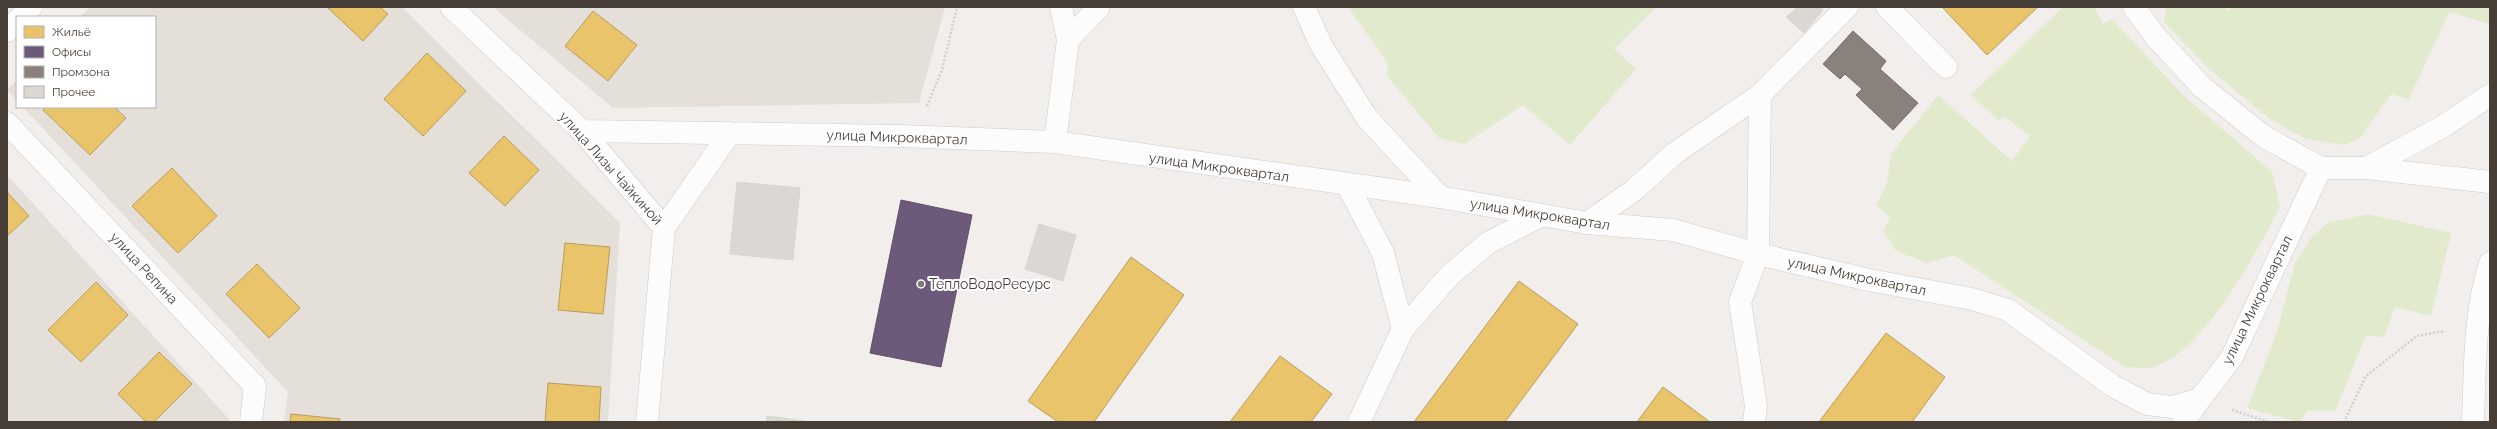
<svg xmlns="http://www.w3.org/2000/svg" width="2497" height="429" font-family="Raleway,sans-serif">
<rect width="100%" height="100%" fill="#f1eeeb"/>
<!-- residential -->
<path fill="#e5dfd9" d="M90,7h312l218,216 -12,199h-324l4,-30 -265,-285h132v-90h-75z
M493,7h452l-26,96 -306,5z
M17,80v21l-10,-11z
M7,175l222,244v3h-222z"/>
<!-- green -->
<path fill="#e1eacc" d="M1348,7h308l-42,42 22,20 -66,76 -47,-40 -59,39 -25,-6 -51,-61 -1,-15z
M2063,7h31l9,17 9,-5 71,76 89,77 8,35c-23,44 -77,147 -127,160 -8,2 -19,0 -28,0l-171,-112 -27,8 -31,-12 -13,-20 7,-13 -14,-13 11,-21 4,-30 47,-59 74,66 18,-25 -25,-19 -7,3 -27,-25z
M2166,7h59l4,4 2,-4h259v17l-41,-12 -40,87 -18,-5 -31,44 -15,7 -39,-6 -36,-20 -62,-51 -44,-46z
M2368,214l83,19 -20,83 -36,-9 -11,30 -18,-2 -31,76 -27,-1 -9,12 -52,-14 30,-76 18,-69 16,-25 16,-15z"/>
<!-- homes -->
<path fill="#e9c46a" stroke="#b89c5b" d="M327,7h53l8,7 -25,27z
M1942,7h96l-51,48z
M593,11l44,34 -29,36 -43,-35z
M427,53l39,38 -43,45 -39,-37z
M46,107h68l12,11 -36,37 -47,-45z
M504,136l35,34 -34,36 -36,-33z
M172,168l45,48 -39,37 -46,-47z
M7,192l22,24 -22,20z
M565,243l45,4 -7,67 -45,-4z
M1131,257l53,38 -90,127h-36l-30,-21z
M257,264l43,44 -31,30 -43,-44z
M1519,281l59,43 -29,39 -44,59h-91z
M96,282l32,33 -47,47 -33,-32z
M1886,333l59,44 -27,37 -6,8h-93z
M159,352l33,32 -38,38h-8l-28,-28z
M1280,356l52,38 -21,28h-81z
M548,383l53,4 -2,35h-54z
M1663,387l47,35h-73z
M291,414l49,5 -1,3h-49z"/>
<!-- offices -->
<path fill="#6d597a" stroke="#625166" d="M901,200l71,15 -31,152 -71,-14z"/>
<!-- industry -->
<path fill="#8a817c" stroke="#766d67" d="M1853,31l33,30 -6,8 38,34 -25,27 -37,-35 6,-6 -17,-15 -5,5 -17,-15z"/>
<!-- building -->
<path fill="#dbd7d3" stroke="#d9d5d1" d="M1793,7h28l2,3 -19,23 -18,-16 10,-8z
M737,182l63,6 -7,72 -63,-6z
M1039,224l37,11 -13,46 -38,-12z
M767,416l44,6h-45z"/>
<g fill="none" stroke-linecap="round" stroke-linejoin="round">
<defs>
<path id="service" d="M1304,7l17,38 46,73 73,79
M1887,7l59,60
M1068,40l31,-33
M2366,168l76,-41 48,-32
M1348,186l35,67 20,76
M1587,223l46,-32 42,-38 85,-58 87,-88
M1359,422l44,-93 47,-54 38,-32 54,-28
M1754,422l2,-16 -16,-104 18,-48 2,-159
M2183,422l17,-23
M2473,422c2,-54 1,-108 17,-159"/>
<path id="minor" d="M451,7l131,124 82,97 -17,194
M2134,7l21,29 47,51 61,49 58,32h45l124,14
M21,17l10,-10
M7,31l10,-10
M7,123l248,263 -4,36
M582,131l317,5 156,6 385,55 147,26 86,7 85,24 111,26 103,19 36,11 105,76 34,18 25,3 28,-8 32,-42 89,-189
M1055,142l13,-102 -7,-33
M664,228l66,-95"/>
</defs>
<!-- service casing -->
<use href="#service" stroke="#cfccc8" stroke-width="23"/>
<!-- minor casing -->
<use href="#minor" stroke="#cfccc8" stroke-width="23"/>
<!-- path -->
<path stroke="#d1cecc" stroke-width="2.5" stroke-dasharray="2 2" stroke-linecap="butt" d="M927,106l15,-36 15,-63
M2232,410l37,12
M2344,422l22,-46 51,-40 28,-5"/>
<!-- service -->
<use href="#service" stroke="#fdfcfc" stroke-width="22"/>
<!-- minor -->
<use href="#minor" stroke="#fdfcfc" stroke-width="22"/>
</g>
<!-- markers -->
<circle fill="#827c76" stroke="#fff" stroke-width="1.5" cx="921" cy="284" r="4"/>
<g text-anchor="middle" stroke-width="4" stroke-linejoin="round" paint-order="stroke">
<!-- street labels -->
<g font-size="14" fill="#473f37" stroke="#fff">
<text transform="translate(897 137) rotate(2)" y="5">улица Микроквартал</text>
<text transform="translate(1219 167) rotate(8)" y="5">улица Микроквартал</text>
<text transform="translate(611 168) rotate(48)" y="5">улица Лизы Чайкиной</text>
<text transform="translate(1540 214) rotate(9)" y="5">улица Микроквартал</text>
<text transform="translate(144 268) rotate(47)" y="5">улица Репина</text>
<text transform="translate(1857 276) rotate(12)" y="5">улица Микроквартал</text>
<text transform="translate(2257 300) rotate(-64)" y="5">улица Микроквартал</text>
</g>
<!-- poi labels -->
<g font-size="14" fill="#473f37" stroke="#fff" text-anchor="start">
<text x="929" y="289">ТеплоВодоРесурс</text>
</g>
</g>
<!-- border -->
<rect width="2497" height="429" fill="none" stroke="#473f37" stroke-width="16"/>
<!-- legend -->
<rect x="16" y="16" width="140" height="92" fill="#ffffff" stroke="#b5b2af"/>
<rect x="24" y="26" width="20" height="12" fill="#e9c46a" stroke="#b5b2af"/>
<text x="52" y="36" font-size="12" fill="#473f37">Жильё</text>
<rect x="24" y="46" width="20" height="12" fill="#6d597a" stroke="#b5b2af"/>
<text x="52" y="56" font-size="12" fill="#473f37">Офисы</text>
<rect x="24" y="66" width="20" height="12" fill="#8a817c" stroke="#b5b2af"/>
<text x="52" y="76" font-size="12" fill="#473f37">Промзона</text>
<rect x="24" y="86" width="20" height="12" fill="#dbd7d3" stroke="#b5b2af"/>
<text x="52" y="96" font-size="12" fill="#473f37">Прочее</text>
</svg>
